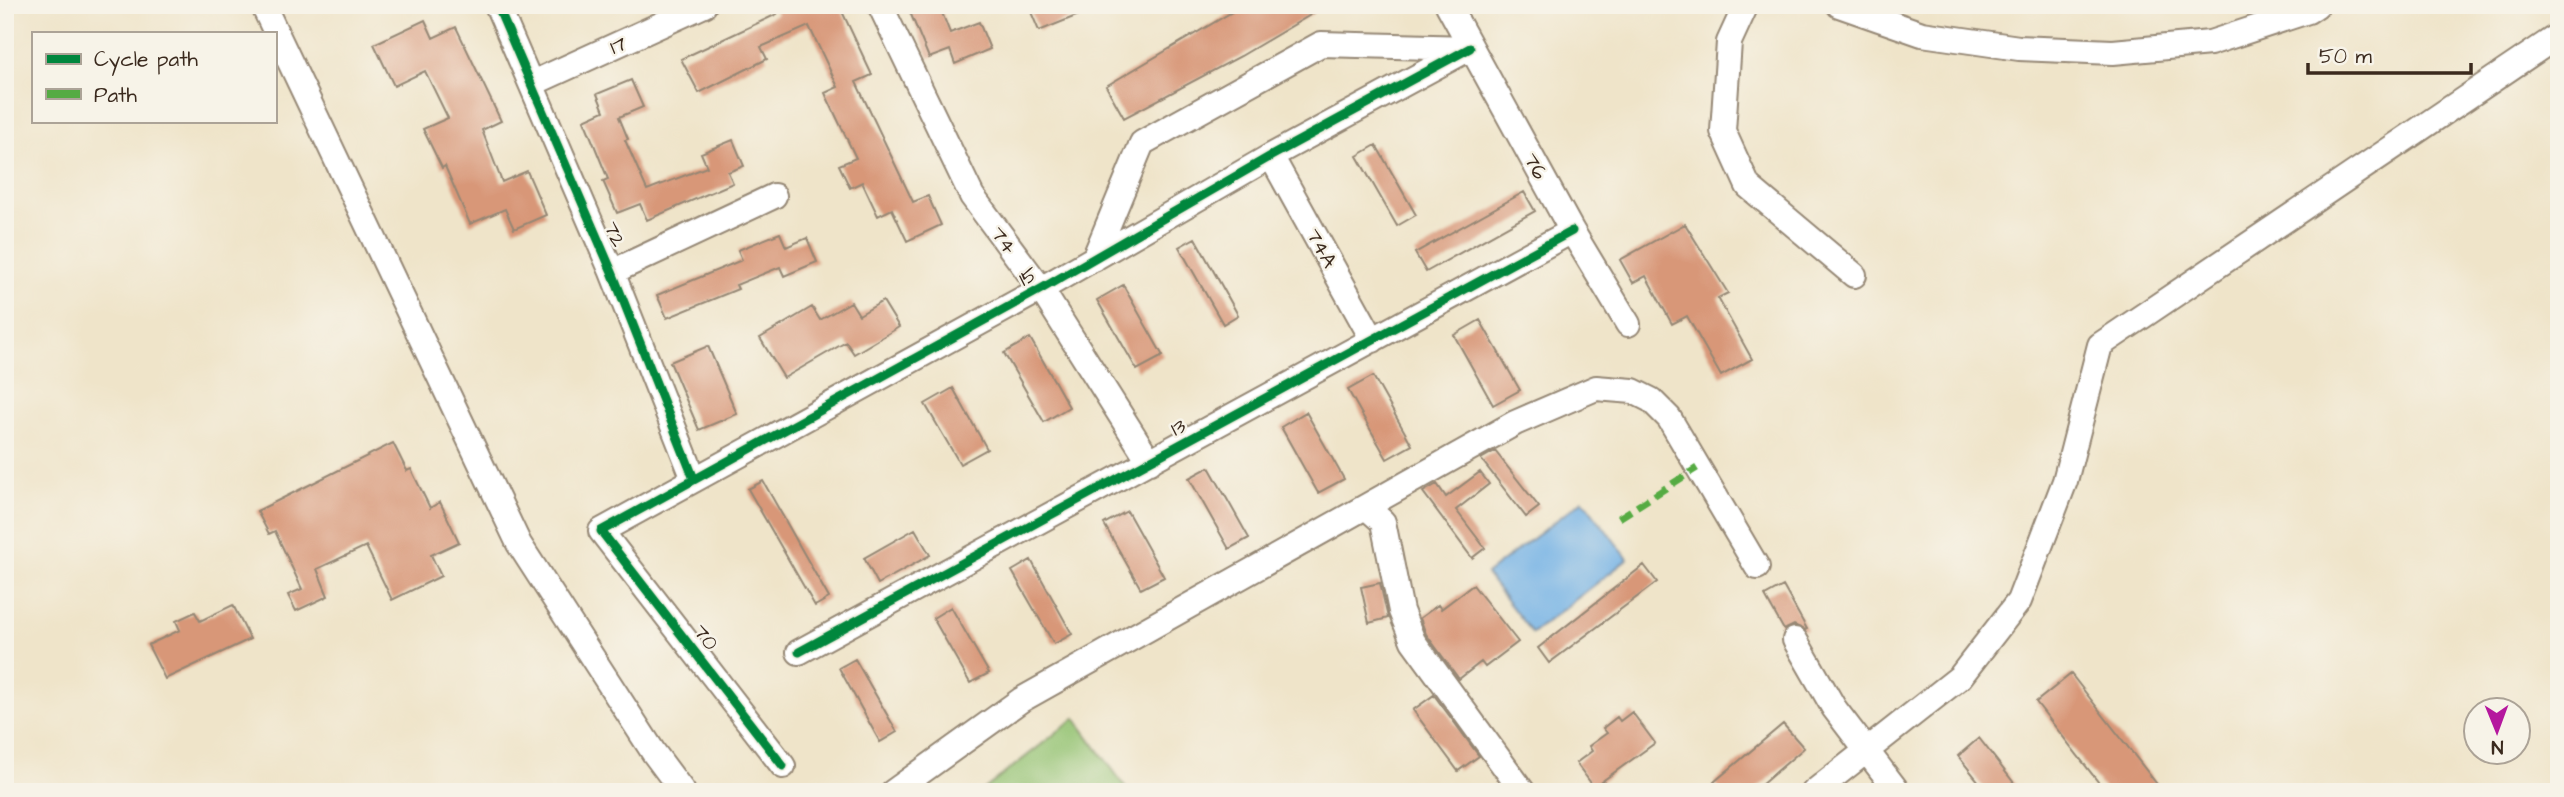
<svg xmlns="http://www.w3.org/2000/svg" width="2564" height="797" font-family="'Architects Daughter',sans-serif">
<rect width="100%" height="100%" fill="#f7f3e8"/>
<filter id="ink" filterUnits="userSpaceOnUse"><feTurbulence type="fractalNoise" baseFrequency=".0143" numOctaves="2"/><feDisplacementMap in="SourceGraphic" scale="14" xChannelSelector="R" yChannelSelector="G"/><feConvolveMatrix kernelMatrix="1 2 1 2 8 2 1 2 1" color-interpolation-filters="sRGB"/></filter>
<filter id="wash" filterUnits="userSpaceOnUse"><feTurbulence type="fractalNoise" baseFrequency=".00686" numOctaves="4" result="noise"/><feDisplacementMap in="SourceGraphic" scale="28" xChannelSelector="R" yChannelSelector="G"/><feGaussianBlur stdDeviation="1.57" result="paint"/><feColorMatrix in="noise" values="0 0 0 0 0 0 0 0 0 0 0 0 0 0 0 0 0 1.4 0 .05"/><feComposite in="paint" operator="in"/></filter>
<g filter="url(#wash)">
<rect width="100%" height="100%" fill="#efe4c9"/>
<!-- green -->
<path fill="#93c271" stroke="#677648" stroke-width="2" d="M1075,718l54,74h-148z"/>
<!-- water -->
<path fill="#72b1e5" stroke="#566e82" stroke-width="2" d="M1583,500l45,59 -96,74 -46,-59z"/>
<g id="blocks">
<!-- building -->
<path fill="#d89778" d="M773,5h66l33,70 -16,7 57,120 15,-6 13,29 -34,16 -15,-32 -14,7 -16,-34 -12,6 -11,-23 17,-7 -31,-65 13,-6 -29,-61 -48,21 6,12 -68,34 -18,-34 96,-45z
M907,5h32l11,28 29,-11 11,27 -35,15 -5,-14 -21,8z
M1028,5h73v1l-62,25z
M1244,5h83l-86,51 -117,62 -18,-32z
M425,20l8,18 23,-11 45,94 -19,9 20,52 25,-11 19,44 -32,14 -9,-20 -35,15 -25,-58 -3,2 -19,-39 25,-11 -23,-47 -31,15 -20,-42z
M631,80l12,27 -24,10 9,22 -3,1 22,50 60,-23 -6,-14 32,-13 11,26 -16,6 5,11 -86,37 -7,-16 -23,9 -14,-32 5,-2 -24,-59 20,-9 -7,-17z
M1376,145l40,70 -19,11 -40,-70z
M1524,192l11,19 -109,61 -11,-19z
M1685,224l43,69 -10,5 34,61 -31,17 -34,-60 -15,8 -26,-48 -13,7 -13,-23z
M780,233l6,14 21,-9 10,24 -33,14 -4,-9 -44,18 2,4 -71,29 -10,-23 85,-35 -4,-10z
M1195,238l43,77 -15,9 -44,-77z
M1123,285l40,71 -26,14 -40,-70z
M883,301l16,26 -45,27 -8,-12 -62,36 -24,-40 52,-31 8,13 31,-18 8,13z
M1480,320l40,70 -27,15 -39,-70z
M1030,338l39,69 -25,15 -40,-69z
M708,346l29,68 -38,16 -29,-68z
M1373,376l39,69 -25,14 -39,-69z
M953,388l34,61 -27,15 -35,-60z
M1306,412l38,67 -26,14 -37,-66z
M393,443l14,28 4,-2 19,39 10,-6 19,40 -28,13 10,21 -49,24 -26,-54 -49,23 11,27 -32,15 -8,-16 14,-6 -27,-58 -6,3 -12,-23z
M1495,451l44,56 -13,10 -45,-58z
M1209,467l40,71 -20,11 -40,-71z
M1480,472l9,12 -33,26 29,38 -13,10 -49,-66 14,-8 9,13z
M763,481l66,117 -14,8 -67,-117z
M1127,511l37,66 -23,12 -37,-65z
M915,529l15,26 -52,29 -14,-26z
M1031,560l41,74 -18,10 -42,-73z
M1644,565l13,17 -108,81 -11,-15z
M1380,583l8,35 -19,5 -8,-36z
M1473,585l45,57 -33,25 -4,-5 -22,17 -33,-45 -6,-16 18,-13 3,4z
M1783,586l24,43 -2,1 -11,-5 -10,5 -19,-34z
M233,605l17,34 -85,40 -17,-34 32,-15 -4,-9 19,-9 5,9z
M951,607l38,66 -19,10 -37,-65z
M855,659l42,73 -17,10 -41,-74z
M2071,674l92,118h-57l-70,-90z
M1434,695l45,61 -21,15 -45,-61z
M1632,712l23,31 -61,44 -18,-24 16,-12 -3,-5 18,-13 -4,-5 14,-11 3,4z
M1783,724l21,24 -51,44h-31l-8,-10z
M1979,738l42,54h-34l-29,-36z"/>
</g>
</g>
<g filter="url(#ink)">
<use href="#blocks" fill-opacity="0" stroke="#958774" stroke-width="2"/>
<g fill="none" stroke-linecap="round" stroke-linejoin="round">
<defs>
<path id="minor" d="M263,5l256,539 135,209 29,39
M497,5l115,267 82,207
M880,5l92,191 69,93 109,173
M1448,5l124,226 56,93
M1746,5l-17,37 -6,89 25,55 106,89
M1839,5l83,29 97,14 94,4 97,-9 98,-32 9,-6
M531,84l173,-79
M1271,156l102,184
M1094,259l48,-116 179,-99 148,4
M612,272l162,-76
M1366,507l17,15 18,89 12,30 110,151
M1795,640l39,68 64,84
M799,652l773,-421
M783,766l-182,-235 440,-242 230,-133 199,-108
M893,792l128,-92 494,-277 81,-35 37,3 18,9 18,18 88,149
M1814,792l146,-115 59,-76 46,-120 35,-136 459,-310"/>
</defs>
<!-- minor casing -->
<use href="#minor" stroke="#958774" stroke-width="28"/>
<!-- minor -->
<use href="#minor" stroke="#fff" stroke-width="24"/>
<!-- quiet -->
<path stroke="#55ab43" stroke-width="7" stroke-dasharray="14 7" stroke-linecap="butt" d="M1619,518l78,-50"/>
<defs>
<path id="cycleway" d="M497,5l115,267 82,207
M799,652l773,-421
M783,766l-182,-235 440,-242 230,-133 199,-108"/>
</defs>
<!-- cycleway casing -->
<use href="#cycleway" stroke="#f7f3e8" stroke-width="13"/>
<!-- cycleway -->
<use href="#cycleway" stroke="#00873e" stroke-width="9"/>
</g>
</g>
<g text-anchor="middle" stroke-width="5" stroke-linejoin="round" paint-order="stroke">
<!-- street labels -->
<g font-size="21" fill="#3b2a1e" stroke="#f7f3e8">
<text transform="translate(618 45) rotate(-24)" y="7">17</text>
<text transform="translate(1536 166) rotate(61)" y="7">76</text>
<text transform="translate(615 234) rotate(67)" y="7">72</text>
<text transform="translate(1004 240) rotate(53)" y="7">74</text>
<text transform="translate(1322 248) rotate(61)" y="7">74A</text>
<text transform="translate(1028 276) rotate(-29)" y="7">15</text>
<text transform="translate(1178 427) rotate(-29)" y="7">13</text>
<text transform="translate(706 637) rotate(52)" y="7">70</text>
</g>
</g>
<!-- margin -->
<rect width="2564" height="797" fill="none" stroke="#f7f3e8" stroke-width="28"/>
<!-- legend -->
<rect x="32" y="32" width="245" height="91" fill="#f7f3e8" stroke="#aca397" stroke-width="2"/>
<rect x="46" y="54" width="35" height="10" fill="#00873e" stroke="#aca397" stroke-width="2"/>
<text x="94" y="66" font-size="21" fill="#3b2a1e">Cycle path</text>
<rect x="46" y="89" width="35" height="10" fill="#55ab43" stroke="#aca397" stroke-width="2"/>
<text x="94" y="102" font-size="21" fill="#3b2a1e">Path</text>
<!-- north arrow -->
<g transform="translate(2497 731) rotate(179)"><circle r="33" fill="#f7f3e8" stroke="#aca397" stroke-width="2"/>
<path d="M0-5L12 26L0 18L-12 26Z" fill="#b5179e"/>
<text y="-10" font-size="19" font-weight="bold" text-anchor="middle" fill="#3b2a1e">N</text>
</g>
<!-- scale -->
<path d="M2308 63v10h163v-10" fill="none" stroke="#3b2a1e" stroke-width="3.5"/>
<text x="2319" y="63" font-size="21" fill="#3b2a1e" stroke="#f7f3e8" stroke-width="5" paint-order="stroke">50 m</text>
</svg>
